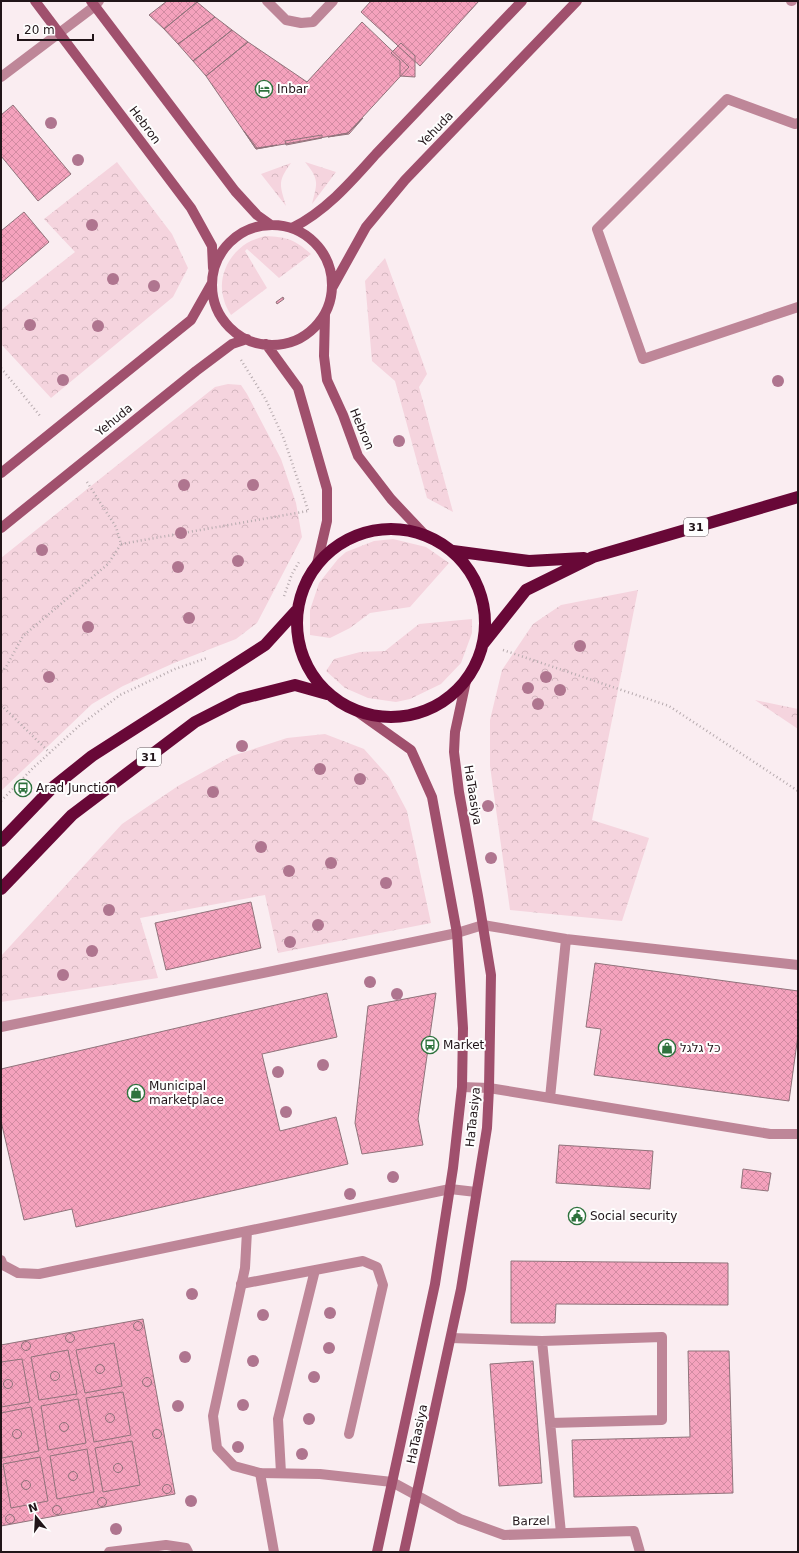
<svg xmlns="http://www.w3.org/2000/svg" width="799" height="1553" font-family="'DejaVu Sans','Noto Sans Hebrew',sans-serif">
<defs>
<pattern id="forest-crowns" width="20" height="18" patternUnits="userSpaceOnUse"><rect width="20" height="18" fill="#f5d4de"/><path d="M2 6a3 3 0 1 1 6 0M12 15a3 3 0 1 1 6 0" fill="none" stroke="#d2b5be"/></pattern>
<pattern id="building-cross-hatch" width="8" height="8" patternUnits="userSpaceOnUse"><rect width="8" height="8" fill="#f5a2bd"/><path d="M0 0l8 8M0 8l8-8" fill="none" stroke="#d28ba2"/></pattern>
</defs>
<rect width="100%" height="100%" fill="#faedf1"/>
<!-- forest -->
<path fill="url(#forest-crowns)" d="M117,162l55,72 16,34 -15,29 -122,101 -50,-54v-34l74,-58 -31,-33z
M305,162l31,10 -24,32c5,-21 8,-24 -7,-42z
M291,163c-14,19 -11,22 -5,43l-25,-32z
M265,236c22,1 29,3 46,18l-32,24 -32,-29 -2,2 22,37 -36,27c-3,-5 -6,-10 -7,-15 -7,-22 4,-45 23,-57 5,-3 12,-5 18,-7z
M385,258l42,116 -8,13 34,125 -26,-14 -32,-117 -23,-20 -7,-80z
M228,384l13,1 6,9 34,65 15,44 6,34 -45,86 -21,16 -62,24 -51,23 -31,18 -91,87v-233l214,-171z
M393,539l33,8 23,16 -39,44 -40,6 -20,15 -20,10 -20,-3v-25l9,-27 19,-24 8,-7 28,-11z
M638,590l-46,230 57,18 -27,83 -112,-11 -20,-144v-46l12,-50 31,-46 28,-19z
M472,619v14l-11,30 -20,21 -31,15 -14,3 -28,-4 -23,-10 -19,-17 8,-12 26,-7 25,-1 34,-27z
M755,700l43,9v20z
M325,734l39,15 25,28 18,34 24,112 -153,30 -13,-58 -125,23 18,60 -157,24v-46l121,-132 56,-38 54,-30 55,-18z"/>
<!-- building -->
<path fill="url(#building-cross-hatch)" stroke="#90737b" d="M167,1h28l2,1 -33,27 -15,-14z
M371,1h108l-59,65 -59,-54z
M197,2l18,15 -37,27 -14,-15z
M215,17l17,13 -39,31 -15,-17z
M362,22l47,45 -61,66 -92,16 -50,-73 42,-34 59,40z
M232,30l16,12 -42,34 -13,-15z
M401,43l14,13v21l-15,-1v-15l-9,-8z
M13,105l58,69 -33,27 -37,-45v-41z
M363,118l-14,16 -21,3 20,-4z
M244,131l13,17 20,-3 -21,4z
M322,135v3l-36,7 -1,-4z
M24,212l25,30 -48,41v-52z
M283,297l1,2 -7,5 -1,-2z
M251,902l10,46 -95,22 -11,-47z
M595,963l203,28v44l-9,66 -195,-26 7,-46 -15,-2z
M327,993l10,44 -75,17 18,77 56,-14 12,47 -272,63 -4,-18 -48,11 -23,-99v-52z
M436,993l-18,126 5,26 -61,9 -7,-31 13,-117z
M559,1145l94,6 -3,38 -94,-6z
M743,1169l28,4 -3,18 -27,-3z
M511,1261l217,2v42l-172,-1 -1,19h-44z
M143,1319l32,175 -174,32v-181z
M133.5 1326a4.5 4.5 0 1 1 9 0a4.5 4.5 0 1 1-9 0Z
M65.5 1338a4.5 4.5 0 1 1 9 0a4.5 4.5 0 1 1-9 0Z
M21.5 1346a4.5 4.5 0 1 1 9 0a4.5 4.5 0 1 1-9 0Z
M114,1343l8,43 -37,7 -9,-43z
M68,1350l9,44 -38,6 -8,-43z
M688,1351h41l4,142 -159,4 -2,-57 118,-3z
M22,1359l8,43 -29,5v-45z
M533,1361l9,122 -43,3 -9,-122z
M95.5 1369a4.5 4.5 0 1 1 9 0a4.5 4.5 0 1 1-9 0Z
M50.5 1376a4.5 4.5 0 1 1 9 0a4.5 4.5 0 1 1-9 0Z
M142.5 1382a4.5 4.5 0 1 1 9 0a4.5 4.5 0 1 1-9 0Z
M3.5 1384a4.5 4.5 0 1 1 9 0a4.5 4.5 0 1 1-9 0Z
M123,1392l8,43 -37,7 -8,-44z
M78,1399l8,44 -38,7 -7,-44z
M31,1407l8,44 -37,7 -1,-45z
M105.5 1418a4.5 4.5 0 1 1 9 0a4.5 4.5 0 1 1-9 0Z
M59.5 1427a4.5 4.5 0 1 1 9 0a4.5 4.5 0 1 1-9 0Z
M152.5 1434a4.5 4.5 0 1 1 9 0a4.5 4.5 0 1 1-9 0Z
M12.5 1434a4.5 4.5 0 1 1 9 0a4.5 4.5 0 1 1-9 0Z
M132,1441l8,44 -37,7 -8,-44z
M87,1449l7,43 -37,7 -7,-43z
M40,1457l8,44 -37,7 -8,-44z
M113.5 1468a4.5 4.5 0 1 1 9 0a4.5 4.5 0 1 1-9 0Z
M68.5 1476a4.5 4.5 0 1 1 9 0a4.5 4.5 0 1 1-9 0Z
M21.5 1485a4.5 4.5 0 1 1 9 0a4.5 4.5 0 1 1-9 0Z
M162.5 1489a4.5 4.5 0 1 1 9 0a4.5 4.5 0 1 1-9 0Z
M97.5 1502a4.5 4.5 0 1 1 9 0a4.5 4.5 0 1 1-9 0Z
M52.5 1510a4.5 4.5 0 1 1 9 0a4.5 4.5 0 1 1-9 0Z
M5.5 1519a4.5 4.5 0 1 1 9 0a4.5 4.5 0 1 1-9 0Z"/>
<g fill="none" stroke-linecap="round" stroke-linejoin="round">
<!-- path -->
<path stroke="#b6aaae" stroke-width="2.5" stroke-dasharray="1 3" stroke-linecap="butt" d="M241,360l25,40 18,39 24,71
M1,368l40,49
M121,544l187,-33
M284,596l8,-22 7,-12
M503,650l166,56 129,85
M1,672l5,-5 17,-31 85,-72 13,-20 -5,-17 -29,-45
M1,705l49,48
M1,801l32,-33 46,-42 41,-31 55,-26 32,-11"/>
<!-- lane -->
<path stroke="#be8698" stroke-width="10" d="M267,1l19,19 15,3 12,-1 20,-21
M791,1h1
M1,77l94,-71 4,-5
M798,123l-3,1 -68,-25 -130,130 46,130 155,-52
M241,1284l122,-23 14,6 6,18 -34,149
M451,1338l91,3 19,192
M542,1341l120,-4v83l-112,3
M260,1473l14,79
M281,1473l-3,-54 37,-149
M109,1552l57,-7 20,3 2,4"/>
<!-- street -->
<path stroke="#be8698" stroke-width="10" d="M1,1027l456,-94 26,-8 83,14 232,26
M462,1087l27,1 281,46h28
M550,1098l16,-159
M247,1231l-2,37 -32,148 4,32 17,18 26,7 60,1 72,8 68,37 44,16 130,-4 6,21
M1,1260l2,5 15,8 21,1 411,-85 26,3"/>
<!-- secondary -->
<path stroke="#a0506d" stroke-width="10" d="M35,1l156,207 21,38 1,22
M91,1l144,190 22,24 14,10
M212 285a60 60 0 1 1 120 0a60 60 0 1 1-120 0Z
M292,228c34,-17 59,-46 84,-74l146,-153
M332,288l34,-61 39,-47 172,-179
M325,314l-1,42 3,24 16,35 15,41 33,43 33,35
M266,344l32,44 29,101v32l-10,43
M1,473l190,-153 21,-37
M1,528l195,-157 36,-27 15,-5
M359,713l52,37 21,47 25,136 6,95 -1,59 -9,81 -18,116 -58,268
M404,1552l57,-263 26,-161 2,-40 2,-113 -13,-79 -19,-104 -5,-40 1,-20 11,-51"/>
<!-- highway -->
<path stroke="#680837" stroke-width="12" d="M297 623a94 94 0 1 1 188 0a94 94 0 1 1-188 0Z
M453,551l76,10 55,-3
M483,644l43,-54 67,-33 205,-60
M1,841l51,-53 40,-32 173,-111 31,-34
M1,889l71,-74 123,-93 45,-23 55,-14 32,9"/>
</g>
<!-- trees -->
<g fill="#af758f">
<circle cx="51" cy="123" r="6"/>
<circle cx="78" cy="160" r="6"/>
<circle cx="92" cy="225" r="6"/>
<circle cx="113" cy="279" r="6"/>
<circle cx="154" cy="286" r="6"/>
<circle cx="30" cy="325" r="6"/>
<circle cx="98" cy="326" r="6"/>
<circle cx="63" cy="380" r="6"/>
<circle cx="778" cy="381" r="6"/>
<circle cx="399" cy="441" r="6"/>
<circle cx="184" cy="485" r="6"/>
<circle cx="253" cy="485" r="6"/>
<circle cx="181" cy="533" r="6"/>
<circle cx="42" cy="550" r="6"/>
<circle cx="238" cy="561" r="6"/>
<circle cx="178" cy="567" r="6"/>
<circle cx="189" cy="618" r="6"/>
<circle cx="88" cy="627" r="6"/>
<circle cx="580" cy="646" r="6"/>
<circle cx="49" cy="677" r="6"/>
<circle cx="546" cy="677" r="6"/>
<circle cx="528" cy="688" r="6"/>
<circle cx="560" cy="690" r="6"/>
<circle cx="538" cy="704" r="6"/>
<circle cx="242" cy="746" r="6"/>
<circle cx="320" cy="769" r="6"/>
<circle cx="360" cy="779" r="6"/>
<circle cx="213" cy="792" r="6"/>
<circle cx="488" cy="806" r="6"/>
<circle cx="261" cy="847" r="6"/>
<circle cx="491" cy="858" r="6"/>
<circle cx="331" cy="863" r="6"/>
<circle cx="289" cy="871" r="6"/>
<circle cx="386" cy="883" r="6"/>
<circle cx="109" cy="910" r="6"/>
<circle cx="318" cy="925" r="6"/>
<circle cx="290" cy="942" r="6"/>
<circle cx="92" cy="951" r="6"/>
<circle cx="63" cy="975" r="6"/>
<circle cx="370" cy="982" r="6"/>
<circle cx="397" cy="994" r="6"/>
<circle cx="323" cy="1065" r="6"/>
<circle cx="278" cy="1072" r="6"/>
<circle cx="286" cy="1112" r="6"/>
<circle cx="393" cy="1177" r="6"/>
<circle cx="350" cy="1194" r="6"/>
<circle cx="192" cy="1294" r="6"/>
<circle cx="330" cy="1313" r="6"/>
<circle cx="263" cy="1315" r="6"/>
<circle cx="329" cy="1348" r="6"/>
<circle cx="185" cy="1357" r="6"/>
<circle cx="253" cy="1361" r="6"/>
<circle cx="314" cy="1377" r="6"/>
<circle cx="243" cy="1405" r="6"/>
<circle cx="178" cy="1406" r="6"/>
<circle cx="309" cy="1419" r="6"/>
<circle cx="238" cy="1447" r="6"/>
<circle cx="302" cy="1454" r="6"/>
<circle cx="191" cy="1501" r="6"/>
<circle cx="116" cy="1529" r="6"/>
</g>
<!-- icons -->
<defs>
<symbol id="hotel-ring" viewBox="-11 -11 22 22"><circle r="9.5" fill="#fefefe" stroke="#2e723d" stroke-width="1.5"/><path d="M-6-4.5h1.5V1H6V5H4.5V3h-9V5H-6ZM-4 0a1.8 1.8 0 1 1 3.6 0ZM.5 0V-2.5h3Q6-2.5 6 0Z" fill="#2e723d"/></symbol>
<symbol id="bus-ring" viewBox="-11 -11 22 22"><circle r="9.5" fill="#fefefe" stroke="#2e723d" stroke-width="1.5"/><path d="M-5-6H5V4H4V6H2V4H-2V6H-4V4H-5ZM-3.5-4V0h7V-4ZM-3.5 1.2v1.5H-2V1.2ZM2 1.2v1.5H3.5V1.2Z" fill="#2e723d"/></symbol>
<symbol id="shop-ring" viewBox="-11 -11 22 22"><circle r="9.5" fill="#fefefe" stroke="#2e723d" stroke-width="1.5"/><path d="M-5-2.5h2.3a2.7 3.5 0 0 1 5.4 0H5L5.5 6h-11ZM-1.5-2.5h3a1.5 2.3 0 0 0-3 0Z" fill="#2e723d"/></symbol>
<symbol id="civic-ring" viewBox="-11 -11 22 22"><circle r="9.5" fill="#fefefe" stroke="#2e723d" stroke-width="1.5"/><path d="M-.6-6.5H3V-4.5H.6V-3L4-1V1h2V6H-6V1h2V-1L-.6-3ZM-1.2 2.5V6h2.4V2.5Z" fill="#2e723d"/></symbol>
</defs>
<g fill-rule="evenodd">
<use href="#hotel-ring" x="254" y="79" width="20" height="20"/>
<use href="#bus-ring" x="13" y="778" width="20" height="20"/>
<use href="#bus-ring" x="420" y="1035" width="20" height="20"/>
<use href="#shop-ring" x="657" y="1038" width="20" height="20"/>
<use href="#shop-ring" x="126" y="1083" width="20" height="20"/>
<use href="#civic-ring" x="567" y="1206" width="20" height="20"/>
</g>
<g text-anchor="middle" stroke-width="4" stroke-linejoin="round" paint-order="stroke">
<!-- shield labels -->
<g fill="#fefefe" stroke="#635b5e" stroke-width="1">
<rect x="684" y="518" width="24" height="18" rx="3"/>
<rect x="137" y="748" width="24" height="18" rx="3"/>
</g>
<g font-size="11" font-weight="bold" fill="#211519">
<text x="696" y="531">31</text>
<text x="149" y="761">31</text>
</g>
<!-- poi labels -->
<g font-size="12" fill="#211519" stroke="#fefefe" text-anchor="start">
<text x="277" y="93">Inbar</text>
<text x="36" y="792">Arad Junction</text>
<text x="443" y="1049">Market</text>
<text x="680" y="1052">כל גלגל</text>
<text x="149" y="1090">Municipal<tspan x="149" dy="14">marketplace</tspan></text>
<text x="590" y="1220">Social security</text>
</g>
<!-- street labels -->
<g font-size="12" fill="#211519" stroke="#fefefe">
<text transform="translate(145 125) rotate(53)" y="4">Hebron</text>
<text transform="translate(436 129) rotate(-46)" y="4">Yehuda</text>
<text transform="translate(114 420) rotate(-39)" y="4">Yehuda</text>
<text transform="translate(362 429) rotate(67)" y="4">Hebron</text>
<text transform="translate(473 795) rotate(81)" y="4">HaTaasiya</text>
<text transform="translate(473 1117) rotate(-84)" y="4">HaTaasiya</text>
<text transform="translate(417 1434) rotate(-78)" y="4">HaTaasiya</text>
<text transform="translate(531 1521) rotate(-1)" y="4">Barzel</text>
</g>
</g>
<!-- border -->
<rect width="799" height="1553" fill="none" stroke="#211519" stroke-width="4"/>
<!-- north arrow -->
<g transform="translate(36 1517) rotate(342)" stroke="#fefefe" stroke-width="3" paint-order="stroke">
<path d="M0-3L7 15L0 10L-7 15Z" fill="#211519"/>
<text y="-6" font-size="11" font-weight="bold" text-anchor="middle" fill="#211519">N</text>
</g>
<!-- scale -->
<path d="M18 34v6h75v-6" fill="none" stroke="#211519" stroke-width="2"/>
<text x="24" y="34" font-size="12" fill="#211519" stroke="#fefefe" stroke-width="3" paint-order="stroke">20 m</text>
</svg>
